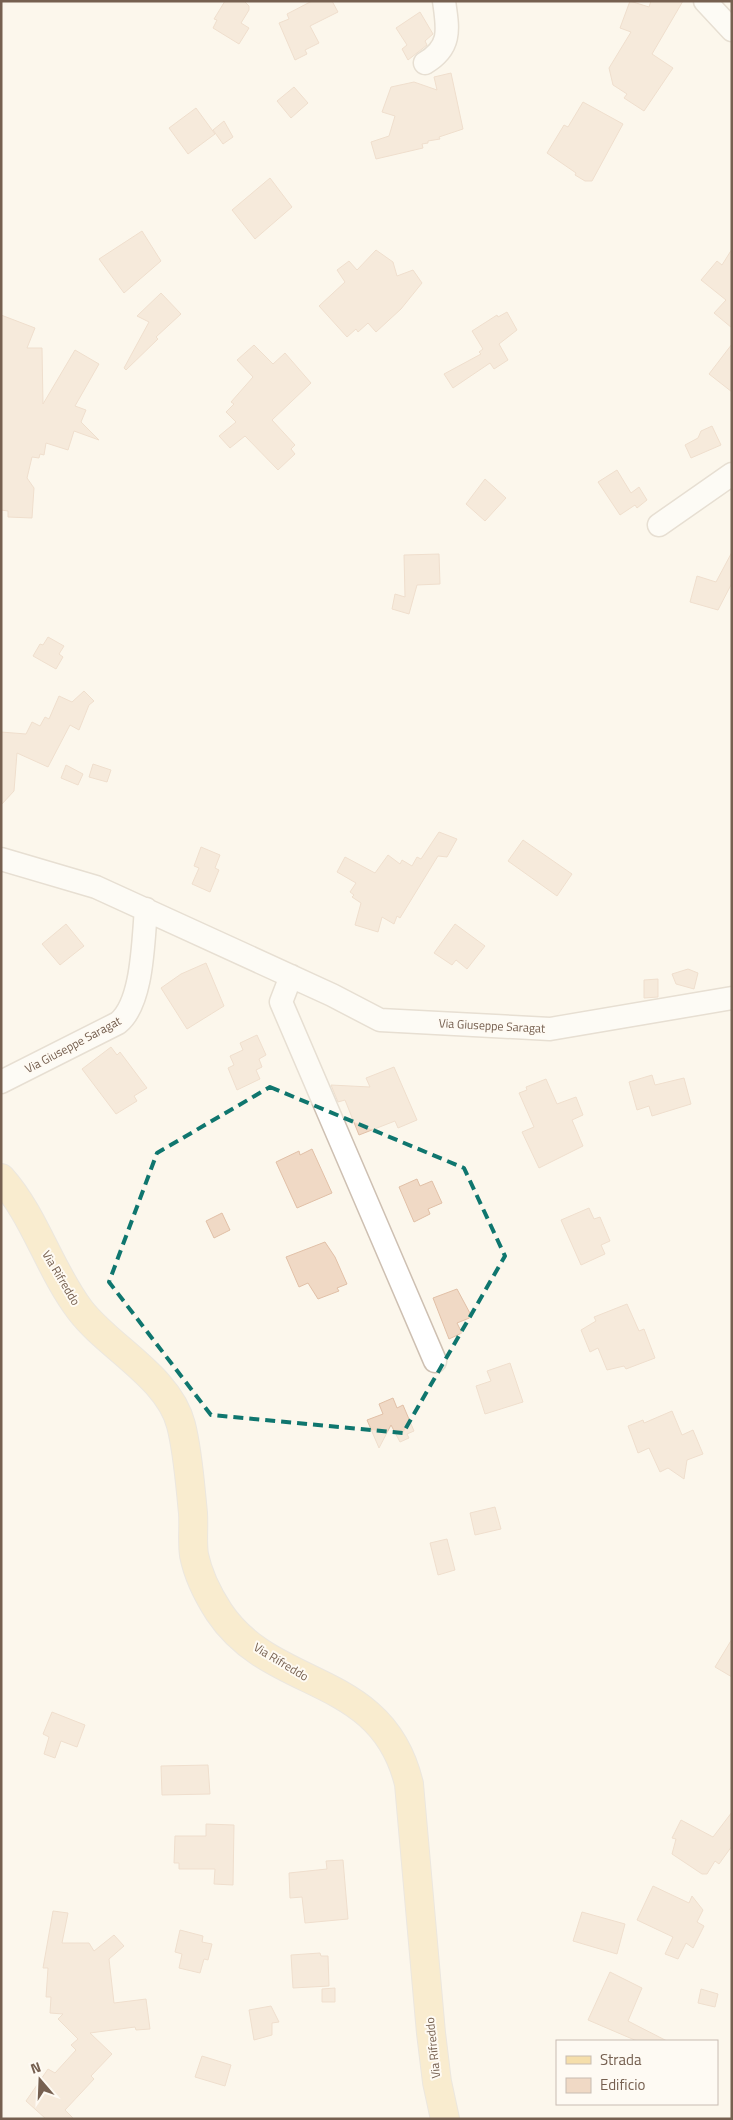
<svg xmlns="http://www.w3.org/2000/svg" width="733" height="2120" font-family="'Titillium Web',sans-serif">
<rect width="100%" height="100%" fill="#fcf7ec"/>
<!-- building -->
<path fill="#f0d9c5" stroke="#e1c0a7" d="M225,1h19l5,5v4l-8,13 8,5 -10,16 -26,-16 4,-8 -3,-1z
M312,1h20l6,11 -28,14 9,17 -14,7 2,4 -12,6 -16,-37 10,-4 -2,-5z
M630,1l19,6 2,-6h32l-31,53 21,14 -29,43 -20,-13 3,-4 -14,-9 -4,-17 22,-36 -11,-4z
M420,12l13,22 -8,7 2,4 -19,15 -6,-11 5,-4 -11,-17z
M451,73l12,56 -24,8 1,2 -12,2v2l-6,1 1,4 -47,11 -5,-17 18,-6 6,-20 -13,-4 9,-25 23,-5 23,8 -3,-13z
M294,87l14,16 -17,15 -14,-17z
M583,102l40,22 -31,57h-7l-10,-6 1,-2 -29,-20 17,-28 4,2z
M196,108l19,26 -27,20 -19,-26z
M224,121l9,16 -10,7 -10,-14z
M270,178l22,29 -37,32 -23,-29z
M142,231l19,30 -37,32 -25,-34z
M732,249v79l-18,-15 12,-13 -25,-20 16,-19 5,4z
M376,250l17,12 4,14 16,-6 9,13 -21,26 -25,23 -8,-9 -10,9 -2,-3 -9,8 -28,-31 26,-24 -8,-12 12,-9 8,9z
M161,293l20,21 -25,23 2,2 -32,31 -2,-2 25,-46 -12,-6z
M507,312l10,18 -18,14 9,16 -14,9 -4,-6 -37,25 -9,-14 37,-20 -2,-2 4,-3 -11,-18 25,-16 1,2z
M1,315l34,13 -8,20h15l1,56 32,-54 24,14 -24,42 11,4 -5,12 18,18 -25,-9 -6,19 -22,-7 -2,12 -4,-1 -1,4 -7,-1 -5,21 7,10 -2,30 -24,-1v-6l-7,-1z
M732,344v48l-23,-18z
M254,345l19,19 12,-11 26,30 -39,37 23,25 -4,4 4,5 -17,16 -33,-34 -15,12 -11,-12 17,-14 -10,-10 8,-8 -3,-2 22,-25 -16,-17z
M712,426l9,19 -30,13 -6,-13 13,-7 3,-7z
M617,470l14,23 8,-6 8,13 -10,8 -2,-3 -15,10 -22,-33z
M485,479l21,19 -21,23 -19,-17z
M732,552v31l-14,27 -28,-8 7,-26 19,6z
M439,554l1,30 -23,1 -8,29 -17,-5 3,-15 10,3 -1,-42z
M48,637l16,9 -5,8 4,3 -7,12 -23,-13 7,-12 3,1z
M84,691l10,10 -5,4 -10,25 -9,-5 -22,42 -31,-14 -3,38 -13,14v-73l25,2 6,-12 8,4 5,-9 4,2 10,-23 13,6z
M93,764l18,6 -4,12 -18,-5z
M66,765l17,9 -5,11 -17,-7z
M439,832l18,7 -10,18 -9,-1 -38,62 -3,-2 -3,8 -12,-7 -4,15 -23,-7 6,-22 -9,-6 2,-2 -4,-3 6,-9 -19,-11 8,-15 30,16 13,-18 12,9 2,-4 10,6 5,-9 4,2z
M523,840l49,34 -15,22 -49,-35z
M201,847l19,8 -5,13 4,2 -9,22 -18,-8 7,-16 -5,-2z
M66,924l18,22 -24,19 -18,-21z
M455,924l30,22 -18,23 -11,-9 -4,5 -18,-12z
M206,963l18,43 -37,23 -26,-41 20,-14z
M688,969l10,4 -4,16 -18,-5 -4,-10z
M658,979v18l-14,1v-18z
M257,1035l9,20 -7,4 3,8 -6,3 4,9 -23,11 -9,-22 6,-3 -4,-9 13,-6 -3,-7z
M111,1047l6,8 3,-3 27,36 -13,8 3,5 -21,13 -34,-45z
M394,1067l23,53 -19,8 -3,-7 -36,14 -14,-35 -7,2 -7,-17 39,2 -4,-9z
M652,1075l3,10 29,-7 7,26 -39,12 -3,-10 -12,4 -8,-28z
M546,1079l11,25 19,-7 7,18 -11,5 11,26 -44,22 -17,-36 12,-5 -15,-34 8,-3 -1,-3z
M312,1149l20,44 -35,15 -21,-46 23,-11 1,4z
M417,1179l3,7 12,-5 10,22 -14,6 2,5 -16,8 -15,-35z
M589,1208l5,11 6,-2 10,24 -9,4 4,9 -24,11 -20,-45z
M222,1213l8,17 -16,8 -8,-17z
M325,1242l10,15 12,27 -10,4 2,3 -21,8 -10,-16 -9,4 -13,-30z
M457,1289l15,28 -15,6 5,10 -13,6 -16,-41z
M627,1304l12,27 5,-2 11,29 -29,11 -2,-3 -17,4 -9,-22 -8,4 -9,-22 15,-9 -2,-4z
M510,1363l13,39 -38,12 -9,-28 15,-5 -4,-10z
M393,1398l4,10 6,-3 11,26 -7,3 2,4 -9,4 -9,-17 -12,23 -12,-28 16,-6 -4,-10z
M672,1411l10,24 11,-5 10,24 -16,6 -3,19 -16,-11 -8,4 -11,-24 -11,5 -10,-27 15,-6 1,3z
M495,1507l6,22 -26,6 -5,-22z
M447,1539l8,31 -17,5 -8,-32z
M732,1639v38l-17,-10z
M52,1712l33,13 -8,22 -16,-6 -6,17 -11,-4 5,-17 -6,-3z
M208,1765l2,29 -48,1 -1,-29z
M732,1812v34l-13,18 -4,-3 -8,13h-5l-30,-20 4,-15 -4,-1 9,-18 32,17z
M206,1824l28,1 -1,60 -19,-1 1,-15h-36v-6h-5l1,-27h31z
M343,1860l5,59 -43,4 -3,-26 -12,1 -1,-25 38,-4 -1,-8z
M653,1886l36,17 3,-7 11,14 -6,12 7,4 -11,22 -7,-5 -8,16 -13,-5 8,-17 -36,-17z
M53,1911l15,2 -6,30h27l5,8 20,-16 10,11 -15,13 5,44 32,-4 4,30 -14,1 -1,-3 -45,6 22,21 -21,22 3,3 -29,31 9,9h-28l-20,-18 22,-32 7,4 21,-23 -5,-5 7,-6 -20,-20 5,-5 -13,-1 1,-16h-5l2,-29h-5z
M582,1912l43,12 -8,30 -44,-13z
M180,1930l23,6 -1,6 10,2 -4,16 -4,-1 -4,14 -21,-5 3,-14 -7,-2z
M320,1953l1,3h7l1,30 -36,2 -2,-33z
M610,1972l32,16 -14,33 39,20h-30l-49,-21z
M335,1988v14h-13v-13z
M701,1989l17,5 -3,13 -17,-4z
M271,2006l8,16 -7,1v12l-18,5 -5,-30z
M202,2056l29,9 -6,21 -30,-9z"/>
<g fill="none" stroke-linecap="round" stroke-linejoin="round">
<defs>
<path id="minor" d="M705,1l27,29
M425,63c27,-16 23,-34 19,-62
M659,525l73,-51
M1,859l95,28 236,108 48,25 170,9 182,-31
M291,976l-10,26 154,359
M1,1082l117,-59c25,-20 25,-82 28,-114"/>
<path id="major" d="M1,1178c34,38 48,91 79,132 28,37 89,67 101,115 7,27 9,59 12,88 1,14 -1,28 1,42 4,20 14,40 25,57 54,81 163,59 190,172l22,249 6,49 8,37"/>
</defs>
<!-- minor casing -->
<use href="#minor" stroke="#cec0b2" stroke-width="25"/>
<!-- major casing -->
<use href="#major" stroke="#d9d2ce" stroke-width="30"/>
<!-- minor -->
<use href="#minor" stroke="#fff" stroke-width="22"/>
<!-- major -->
<use href="#major" stroke="#f5deaa" stroke-width="28"/>
</g>
<!-- marked area -->
<path d="M0 0H733V2120H0ZM270,1087l194,81 41,88 -102,177 -192,-18 -102,-133 48,-129z" fill="#fcf7ec" fill-opacity=".55" fill-rule="evenodd"/>
<path fill="none" stroke="#0f766e" stroke-width="4" stroke-dasharray="10 6" stroke-linejoin="round" d="M270,1087l194,81 41,88 -102,177 -192,-18 -102,-133 48,-129z"/>
<g text-anchor="middle" stroke-width="4" stroke-linejoin="round" paint-order="stroke">
<!-- street labels -->
<g font-size="12" fill="#766050" stroke="#fefaf3">
<text transform="translate(492 1026) rotate(3)" y="4">Via Giuseppe Saragat</text>
<text transform="translate(73 1045) rotate(-28)" y="4">Via Giuseppe Saragat</text>
<text transform="translate(61 1278) rotate(59)" y="4">Via Rifreddo</text>
<text transform="translate(281 1662) rotate(31)" y="4">Via Rifreddo</text>
<text transform="translate(433 2048) rotate(-96)" y="4">Via Rifreddo</text>
</g>
</g>
<!-- border -->
<rect width="733" height="2120" fill="none" stroke="#766050" stroke-width="5"/>
<!-- legend -->
<rect x="556" y="2040" width="162" height="65" fill="#fefaf3" stroke="#c8bcb2"/>
<rect x="566" y="2056" width="25" height="8" fill="#f5deaa" stroke="#c8bcb2"/>
<text x="600" y="2065" font-size="15" fill="#766050">Strada</text>
<rect x="566" y="2078" width="25" height="15" fill="#f0d9c5" stroke="#c8bcb2"/>
<text x="600" y="2090" font-size="15" fill="#766050">Edificio</text>
<!-- north arrow -->
<g transform="translate(40 2080) rotate(341)" stroke="#fefaf3" stroke-width="4" paint-order="stroke">
<path d="M0-4L9 19L0 12L-9 19Z" fill="#766050"/>
<text y="-8" font-size="14" font-weight="bold" text-anchor="middle" fill="#766050">N</text>
</g>
</svg>
